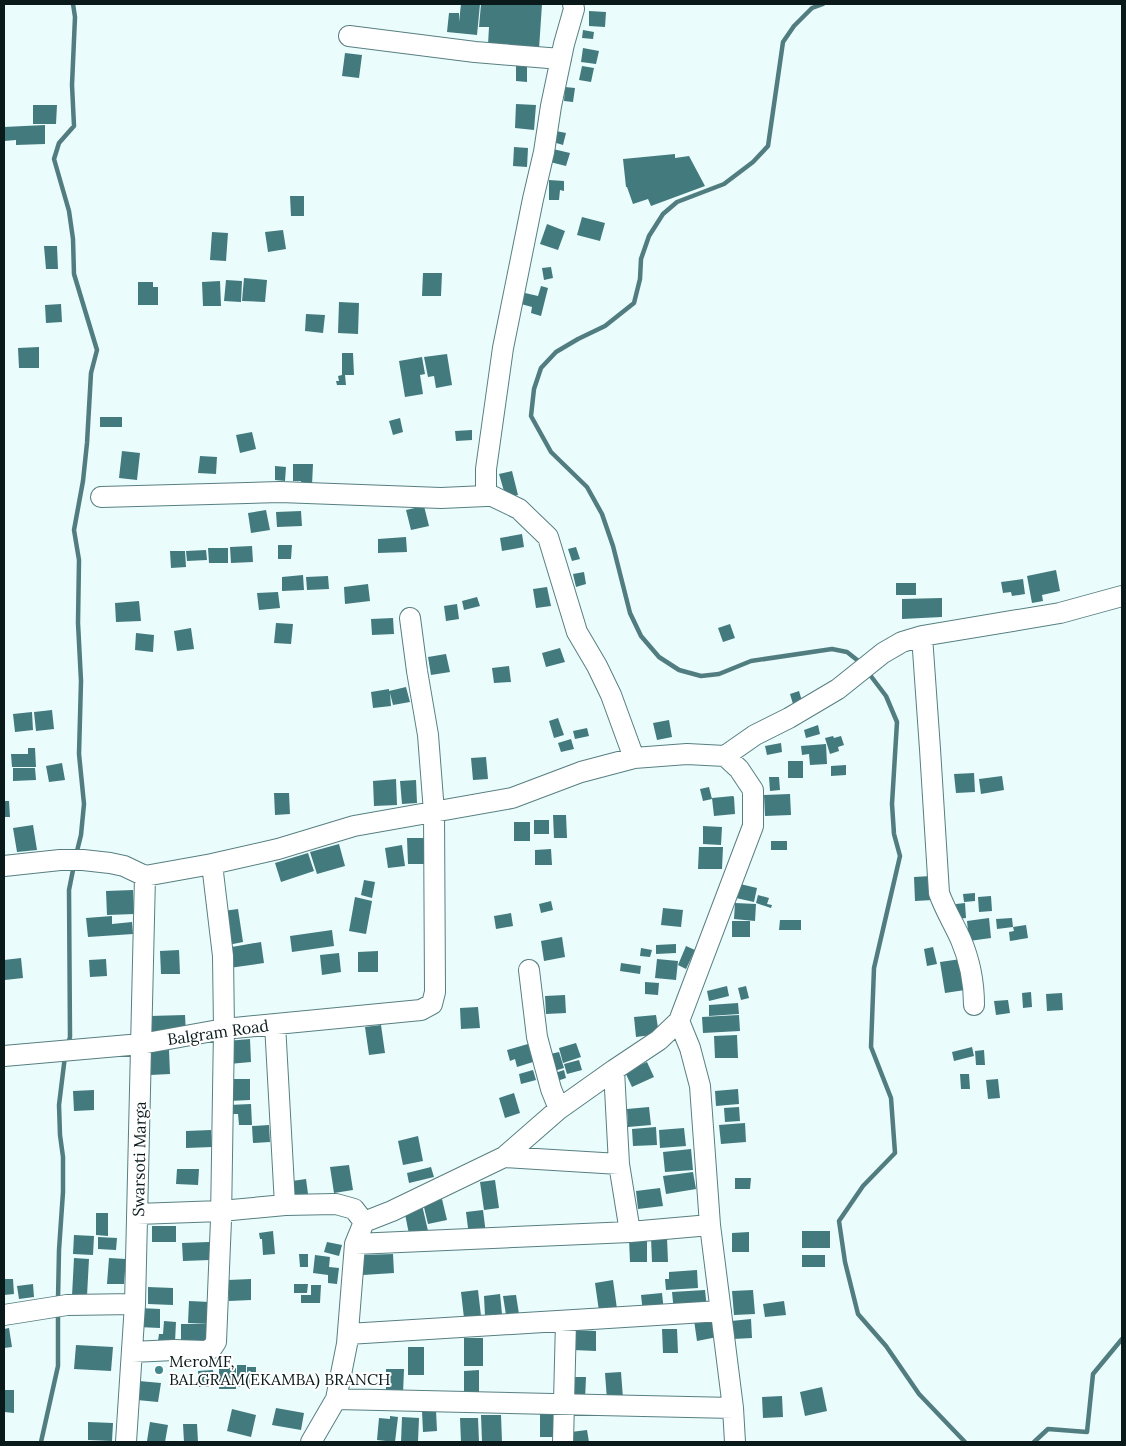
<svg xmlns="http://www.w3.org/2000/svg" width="1126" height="1446" font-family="Lora,serif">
<rect width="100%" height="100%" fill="#ebfcfd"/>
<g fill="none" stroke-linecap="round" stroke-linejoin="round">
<!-- stream -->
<path stroke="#517d80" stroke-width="4.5" d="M73,4l2,13 -3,68 2,41 -15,17 -5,16 15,52 4,28 1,35 23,76 -6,23 -4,70 -4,38 -9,49 5,30 -1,63 3,58 -2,73 5,50 -3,31 -5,20
M823,4l-11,4 -18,18 -11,16 -15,104 -15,16 -29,22 -47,18 -14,12 -14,22 -8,23 -1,20 -6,24 -29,23 -27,13 -22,13 -15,16 -7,21 -3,27 20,36 36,35 15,27 11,32 17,67 11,23 18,21 20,13 22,6 18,-2 32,-13 81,-12 15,3 14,11
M867,671l19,25 11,26 -5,82 2,30 6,22 -26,112 -3,79 20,51 4,55 -32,33 -24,35 6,41 13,52 28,32 33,48 46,48
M68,1044l2,-7 -1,-147 5,-25
M58,1300l1,-50 4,-58v-35l-3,-22 -1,-30 6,-49
M41,1442l17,-76v-53
M1034,1442l14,-13 39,3 6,-58 29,-35"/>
</g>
<!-- building -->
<path fill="#427a7e" d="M461,4h19l-3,31 -30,-3 2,-19h10v9z
M481,4h61l-3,45 -51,-4 1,-18h-10z
M589,11l17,1 -1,15 -16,-1z
M583,30l11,2 -1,7 -11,-1z
M583,48l16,3 -3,13 -15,-2z
M345,53l17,2 -3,23 -17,-2z
M516,63l11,1v18l-11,-1z
M582,66l12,2 -3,14 -12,-2z
M565,87l10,1 -2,14 -9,-1z
M516,104l20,1 -2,25 -19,-2z
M33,105h24l-1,19h-23z
M45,125v19l-29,1v-5l-12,1v-14z
M556,131l10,2 -3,12 -10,-3z
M514,147l14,1 -1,19 -14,-1z
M553,149l17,4 -4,13 -16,-4z
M675,154v4l14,-2 16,30 -54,20 -3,-7 -15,5 -6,-17h-1l-3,-28z
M549,180l15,1v10l-4,-1 -1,10h-10z
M290,196h14v20h-13z
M582,217l23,6 -5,18 -23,-6z
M547,224l18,7 -7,19 -18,-6z
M283,230l3,19 -18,3 -3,-20z
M212,232l16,1 -2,28 -16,-1z
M44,246h13l1,23h-12z
M551,267l2,11 -9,2 -2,-12z
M423,273h19l-1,23h-19z
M244,278l23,2 -2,22 -23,-1z
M226,280l16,1 -1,21 -17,-1z
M220,281l1,25h-18l-1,-24z
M138,282h15v5h5v18h-20z
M541,286l7,2 -7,28 -10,-3 1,-6 -11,-3 4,-11 13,3z
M339,302l20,1 -1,31 -20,-1z
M61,304l1,18 -16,1 -1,-18z
M306,314l19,1 -2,18 -18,-2z
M39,347v21h-20l-1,-20z
M342,353h11l1,22h-9l1,10h-9l-1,-4h3l-1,-5 4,-1z
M447,354l5,31 -16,3 -2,-12 -6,1 -4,-20z
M422,357l3,17 -5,1 3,19 -18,3 -6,-36z
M100,417h22v10h-22z
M400,418l3,14 -10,3 -4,-14z
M472,430v10l-16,1 -1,-10z
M252,432l4,17 -16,4 -4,-18z
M122,451l18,2 -3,27 -18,-2z
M200,456l17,1 -1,17 -18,-1z
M293,464h20l-1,21h-11v-4h-8z
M275,466l11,1 -1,14 -10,-1z
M512,471l6,24 -12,3 -7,-24z
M424,506l5,20 -18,4 -5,-20z
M266,510l4,20 -19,3 -3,-20z
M301,511l1,15 -25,1 -1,-15z
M522,534l2,13 -22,4 -2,-13z
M406,537l1,15 -29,1v-14z
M278,545h14l-1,14h-13z
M252,546l1,16 -22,1 -1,-16z
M576,547l4,12 -8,2 -4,-12z
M208,548h20v15h-19z
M206,550l1,10 -20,1 -1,-10z
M170,551h15l1,16 -15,1z
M1056,570l4,21 -18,4 1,6 -11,2 -5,-27z
M584,572l2,12 -10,3 -3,-13z
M303,575l1,15 -22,1v-14z
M328,576l1,13 -22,1 -1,-13z
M1023,579l2,15 -13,2 -1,-4 -8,1 -2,-11z
M896,583h20v12h-20z
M368,584l2,17 -25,3 -1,-17z
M547,587l4,19 -15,2 -3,-19z
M278,592l2,16 -21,2 -2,-17z
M477,597l3,9 -16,4 -2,-9z
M942,598v19l-40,2v-20z
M139,601l2,20 -25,1 -1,-19z
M457,604l2,15 -13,2 -2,-15z
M393,618l1,16 -22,1 -1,-16z
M276,623l17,1 -2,20 -17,-1z
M730,624l5,14 -12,4 -5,-14z
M191,628l3,21 -17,2 -3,-20z
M136,633l18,2 -1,17 -18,-2z
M560,648l5,14 -19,5 -4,-14z
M446,654l4,18 -19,3 -3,-18z
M509,666l2,16 -17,1 -2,-15z
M406,687l4,15 -17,3 -3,-12 1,13 -18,2 -2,-16 18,-3v2z
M799,691l3,10 -9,3 -3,-10z
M52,710l2,19 -18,2 -2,-19z
M32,712l1,18 -18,2 -2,-18z
M558,718l6,17 -10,3 -5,-17z
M669,720l3,17 -15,3 -4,-17z
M818,725l2,9 -14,4 -2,-8z
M587,728l2,8 -14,3 -2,-8z
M833,736l1,2 7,-2 3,9 -6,2 1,4 -9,3 -5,-16z
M571,739l3,10 -13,3 -3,-9z
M781,743l1,9 -15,3 -2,-9z
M826,744l1,20 -17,1 -1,-11 -7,1 -1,-9z
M28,748h7l1,19h-24l-1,-13h17z
M486,757l2,22 -15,1 -2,-22z
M788,761h15v17h-15z
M62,763l3,17 -16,2 -3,-16z
M846,765v10l-15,1v-10z
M13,768h22l1,12 -23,1z
M974,773l1,19 -19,1 -2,-19z
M1002,776l2,14 -23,4 -2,-15z
M769,777h10l1,13 -10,1z
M396,779l1,26 -23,1 -1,-25z
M416,780l1,23 -15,1 -2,-23z
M709,787l3,12 -9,2 -3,-12z
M274,793h15l1,21 -15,1z
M790,794l1,21 -26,1 -1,-21z
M733,796l1,1 1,17 -21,2 -2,-18z
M4,801h5l1,16h-6z
M553,815h13l1,23h-13z
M534,820h15v14h-15z
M514,822h16v19h-16z
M33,825l4,25 -20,2 -4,-24z
M703,826l19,1 -1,18 -18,-1z
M407,838h19v26h-18z
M771,841h16v9h-16z
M339,844l6,22 -28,8 -7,-22z
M402,845l3,21 -17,2 -3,-20z
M699,847h24l-1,22h-24z
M551,849l1,16h-17v-15z
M308,853l6,18 -33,11 -6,-19z
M931,876l2,24 -18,1 -1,-24z
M364,880l11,2 -3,16 -11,-3z
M740,884l17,4 -3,14 -18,-4z
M133,890l1,24 -27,1 -1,-24z
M975,893v8l-11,1 -1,-8z
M758,895l11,3 -2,6 5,1 -1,3 -15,-5z
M991,896l1,15 -13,1 -1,-15z
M355,897l17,4 -6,33 -17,-3z
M551,901l2,9 -12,3 -2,-9z
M735,903l21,1 -1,17 -21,-2z
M965,903l1,15 -9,1 -1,-15z
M663,908l20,2 -2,17 -20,-2z
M238,909l5,33 -15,3 -5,-34z
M511,913l2,13 -17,3 -2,-13z
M112,916v8l20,-2 1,12 -45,3 -2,-19z
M989,918l2,20 -22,3 -2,-20z
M1012,918l1,9 -16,2 -1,-10z
M780,920h21v10h-22z
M732,921h18v16h-18z
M1026,925l2,13 -18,3 -1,-9 5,-1 -1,-4z
M332,930l2,16 -42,6 -2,-16z
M562,937l3,20 -21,4 -3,-20z
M261,942l3,21 -35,5 -3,-20z
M676,944v9l-20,1v-9z
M686,946l9,4 -9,19 -8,-4z
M933,947l4,17 -10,2 -3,-17z
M641,948l11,2 -2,7 -10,-1z
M179,950l1,24h-19l-1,-23z
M378,951v21h-20v-20z
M339,953l2,19 -19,3 -2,-20z
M21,958l2,20 -18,2 -1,-20z
M106,959l1,17 -17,1 -1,-17z
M657,959l21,2 -2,19 -21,-2z
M961,959l4,31 -20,3 -5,-31z
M621,963l20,3 -1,8 -20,-3z
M645,982l14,1 -1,12 -13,-1z
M727,986l2,10 -20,5 -2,-10z
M746,986l3,12 -8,2 -3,-12z
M1031,992l1,15 -9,1 -1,-15z
M1062,993l1,17 -16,1 -1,-17z
M565,995l1,18 -20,1 -1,-18z
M1008,1000l2,13 -14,2 -2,-14z
M738,1003l1,11 -30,2v-11z
M478,1007l2,21 -19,1 -1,-21z
M185,1015l1,19 -35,2 -1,-20z
M656,1015l3,19 -23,3 -2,-20z
M739,1015l1,16 -37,2 -1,-16z
M381,1025l4,28 -16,2 -4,-28z
M737,1035l1,23h-23l-1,-22z
M250,1039l1,23 -22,2 -2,-23z
M576,1043l5,14 -18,6 -4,-15z
M528,1044l5,18 -16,5 -2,-8 -5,2 -3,-11z
M972,1047l2,9 -20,5 -2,-9z
M169,1050l1,24 -20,1 -1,-24z
M984,1050l1,15h-9l-1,-14z
M559,1052l5,16 -13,4 -5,-17z
M579,1060l3,10 -15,4 -3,-10z
M647,1062l7,15 -22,10 -7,-15z
M533,1070l3,10 -15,4 -2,-10z
M564,1070l2,8 -12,4 -2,-8z
M960,1074h9l1,15h-9z
M229,1079h21v21l-21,1z
M998,1079l2,19 -12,1 -2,-19z
M738,1089l1,15 -23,2 -1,-15z
M94,1090v20l-20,1 -1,-20z
M514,1093l6,20 -15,5 -6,-20z
M251,1104l1,21h-13l-1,-11h-10v-9z
M649,1107l2,18 -23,2 -1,-18z
M739,1107l1,14 -15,1 -1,-14z
M745,1123l1,19 -25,2 -2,-19z
M269,1125l1,17 -17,1 -1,-17z
M656,1127l1,18 -24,1 -1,-17z
M684,1128l2,18 -26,2 -1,-18z
M211,1130l1,17 -26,1v-17z
M418,1136l5,25 -20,4 -5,-24z
M691,1149l2,21 -28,2 -2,-20z
M349,1165l4,25 -19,3 -4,-26z
M431,1167l3,10 -25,6 -2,-10z
M177,1169h22l-1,16 -22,-1z
M693,1172l3,17 -30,5 -3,-18z
M735,1178h16l-1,11h-15z
M306,1179l3,22 -14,2 -3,-22z
M495,1180l4,28 -15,2 -4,-28z
M660,1188l3,18 -25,3 -2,-18z
M442,1199l5,21 -19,4 -5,-21z
M422,1205l7,30 -19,4 -6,-30z
M483,1210l3,24 -17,2 -3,-24z
M96,1213h12v23l-12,-1z
M152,1226h24v16h-24z
M273,1231l2,23 -12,1 -1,-16h-2l-1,-6z
M802,1231h28v17h-28z
M749,1232v20h-17v-19z
M74,1235l20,1 -1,19 -20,-1z
M98,1237l19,1 -1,12 -18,-1z
M651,1238h16l1,24h-16z
M629,1239h18v23h-17z
M209,1242l1,18 -27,1 -1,-18z
M327,1242l15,3 -3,11 -15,-4z
M299,1254h9v13h-8z
M393,1254l1,19 -31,2 -1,-20z
M315,1255l15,2 -1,10 10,1 -2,16 -9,-1v-8l-15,-2z
M802,1255h23v12h-23z
M74,1258l15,1 -2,37h-15z
M109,1258l17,1 -2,25h-17z
M697,1270l1,18 -32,2 -1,-11h4v-7z
M4,1279h9l1,15 -10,1z
M251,1279v21l-22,1 -1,-21z
M613,1280l4,29 -18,2 -4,-28z
M33,1284l1,13 -15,2 -2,-13z
M294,1284h14l-1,9h-13z
M311,1285h10l-1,18h-19v-8h10z
M148,1287l25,1v17l-25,-1z
M478,1290l3,26 -17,2 -3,-26z
M705,1290l2,19 -33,3 -2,-20z
M753,1290l2,24 -21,1 -2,-24z
M662,1293l2,19 -21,1 -2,-18z
M500,1294l2,20 -17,2 -1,-20z
M516,1295l3,19 -13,1 -3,-19z
M189,1301l21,1 -1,22 -21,-1z
M784,1301l2,14 -21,2 -2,-13z
M139,1308l21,1v19l-22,-1z
M714,1317l3,20 -20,4 -3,-21z
M751,1319l1,19 -19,1 -2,-18z
M164,1321l12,1 -1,20 -17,-1 1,-7h4z
M181,1324h26l-1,18 -25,-1z
M9,1328l3,19 -8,1v-19z
M662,1329h15l1,24h-15z
M573,1330l23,1v20l-23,-1z
M464,1338h19v28h-19z
M76,1345l37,2 -2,24 -37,-2z
M408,1347h16v28h-16z
M237,1365h9v22h-9z
M247,1367h9v20h-9z
M219,1368h17v21h-17z
M386,1369h18l-1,25h-17z
M213,1370l2,16 -16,1 -1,-16z
M479,1370v28h-15v-27z
M621,1372l2,26 -16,2 -2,-27z
M575,1377h11l-1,23 -15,-1v-15l4,1z
M139,1381l22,2 -3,19 -21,-2z
M822,1387l5,24 -22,5 -5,-24z
M4,1390h10v23l-10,-1z
M782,1396l1,21 -20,1 -1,-21z
M276,1408l28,5 -3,17 -29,-5z
M232,1409l24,6 -5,22 -24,-6z
M436,1410l1,21 -14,1 -1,-21z
M540,1414h16l-1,23h-15z
M481,1415h20l1,27h-20z
M390,1416l8,1 -3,25 -18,-2 2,-22 11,1z
M402,1417l17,1 -1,24h-17z
M460,1418h18l1,24h-18z
M88,1422l25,1 -1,18 -24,-1z
M150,1422l18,3 -3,17 -18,-1z
M183,1424h14l1,18h-14z
M587,1430l2,12h-16l-2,-10z"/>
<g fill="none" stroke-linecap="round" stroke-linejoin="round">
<defs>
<path id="minor" d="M349,36l126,16 86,7
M486,493l33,16 29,28 29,95 20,34 14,29 23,63
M101,497l179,-5 161,6 45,-2v-27l17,-121 30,-149 11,-47 7,-46 13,-62 10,-35 -1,-5
M725,756l30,-21 34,-17 49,-29 45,-36 19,-11 20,-6
M4,866l56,-6h23l27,3 14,3 21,10 67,-12
M529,970l8,67 14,52 8,20
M974,1005c0,-23 -4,-44 -13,-65 -7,-16 -16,-30 -22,-47l-9,-144 -8,-113 138,-23 62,-17
M679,1021l11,27 10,38 10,139 23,183 2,34
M275,1024l10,181
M4,1056l137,-12 83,-15 197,-19 11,-6 3,-12 -1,-180 -6,-77 -11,-64 -7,-53
M504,1157l115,7 -5,-94
M619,1164l11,68
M137,1214l84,-3 64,-6 51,-1 18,5 10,13
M355,1244l275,-12 80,-7
M4,1315l63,-10 68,-1
M348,1334l373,-23
M132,1352l42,-2 32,1 6,-3 4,-6 5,-122 3,-191 -1,-73 -11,-92 66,-15 76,-23 158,-28 69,-26 53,-14 53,-4 38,2 14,13 14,21v36l-74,195 -20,19 -45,30 -55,39 -55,48 -112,54 -28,11 -9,22 -8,100 -11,55 -25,43
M336,1399l397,9
M126,1442l9,-138 10,-428
M563,1442l3,-121"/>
</defs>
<!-- minor casing -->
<use href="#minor" stroke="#577f81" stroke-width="22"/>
<!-- minor -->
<use href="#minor" stroke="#fff" stroke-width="20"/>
</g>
<!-- markers -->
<circle fill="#3f878c" stroke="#fff" stroke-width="2" cx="159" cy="1370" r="5"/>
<g text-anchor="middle" stroke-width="4" stroke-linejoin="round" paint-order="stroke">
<!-- street labels -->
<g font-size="16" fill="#0a1a1b" stroke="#fff">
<text transform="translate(218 1032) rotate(-8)" y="6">Balgram Road</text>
<text transform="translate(139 1159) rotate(-89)" y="6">Swarsoti Marga</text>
</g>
<!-- poi labels -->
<g font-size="16" fill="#0a1a1b" stroke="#fff" text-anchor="start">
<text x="169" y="1367">MeroMF,<tspan x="169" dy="18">BALGRAM(EKAMBA) BRANCH</tspan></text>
</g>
</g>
<!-- border -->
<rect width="1126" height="1446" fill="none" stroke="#0a1a1b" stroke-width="10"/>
</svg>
